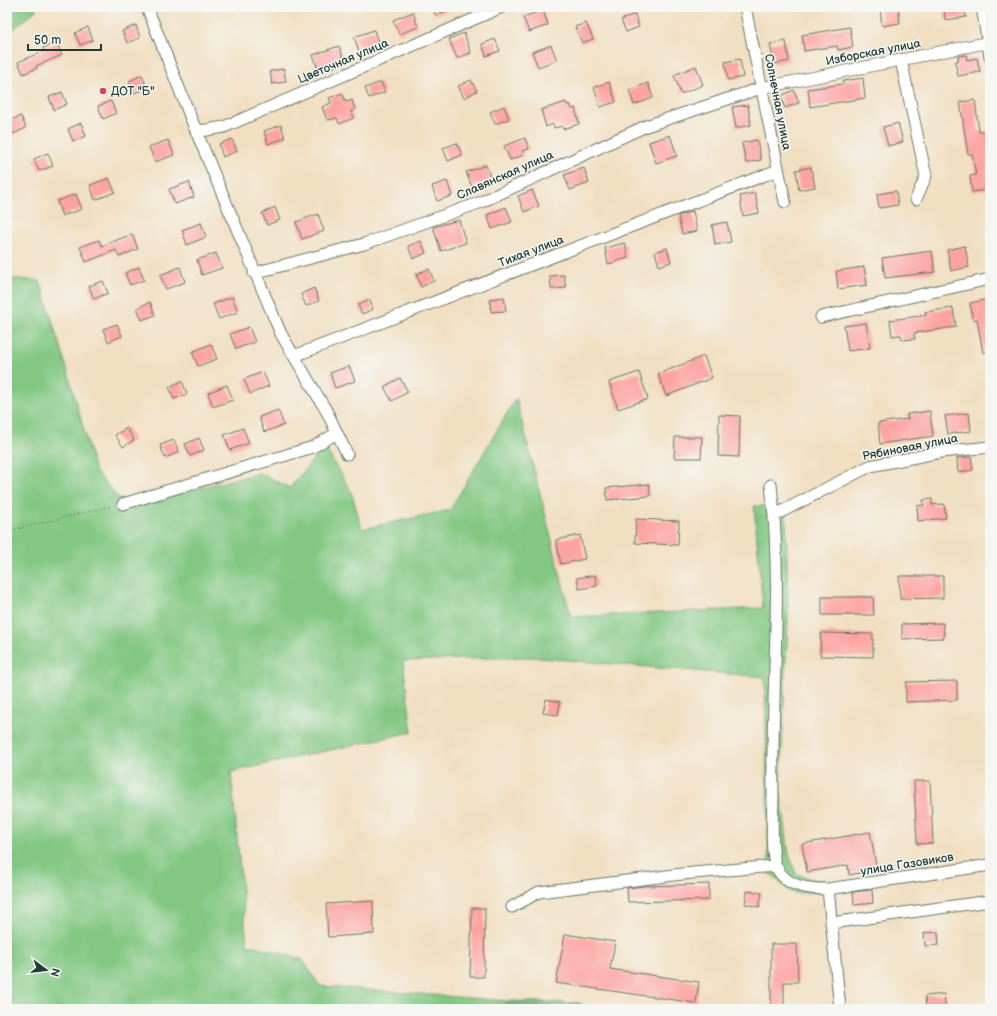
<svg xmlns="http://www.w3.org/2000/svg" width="997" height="1016" font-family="'Balsamiq Sans',sans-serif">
<rect width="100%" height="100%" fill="#f6f6f2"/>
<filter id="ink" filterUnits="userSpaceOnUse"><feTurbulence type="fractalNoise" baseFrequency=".025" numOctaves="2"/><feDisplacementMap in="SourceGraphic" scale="8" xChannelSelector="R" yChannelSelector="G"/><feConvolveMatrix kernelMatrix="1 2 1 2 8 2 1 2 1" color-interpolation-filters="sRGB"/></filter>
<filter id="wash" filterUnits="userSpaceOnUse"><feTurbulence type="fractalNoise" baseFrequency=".012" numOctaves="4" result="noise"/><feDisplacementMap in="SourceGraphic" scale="16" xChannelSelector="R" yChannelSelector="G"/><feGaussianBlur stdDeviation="0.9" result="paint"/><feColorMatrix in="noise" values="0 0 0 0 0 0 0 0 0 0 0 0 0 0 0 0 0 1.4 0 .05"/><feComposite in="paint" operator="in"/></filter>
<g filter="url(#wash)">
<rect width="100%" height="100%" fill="#f1dfc1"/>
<!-- green -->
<path fill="#82c782" stroke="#50825b" d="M7,7h28l1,3 -29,25z
M7,278l33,3 28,91 27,99 34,39 57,-19 74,-18 30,15 34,-42 27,45 11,38 88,-19 66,-112 55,219 192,-9 -9,-102h32l2,113 -8,169 9,67 7,19 21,7 5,11 -30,1 -23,-20 -4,-196 -235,-20 -127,4 9,71 -181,40 16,172 55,15 18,27 188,15 -4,8h-497z"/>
<!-- forest -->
<path fill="#69ac70" stroke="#447452" d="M508,1001l73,2v6h-77z"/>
<g id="blocks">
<!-- building -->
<path fill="#fda3a1" d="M432,7h23v1l-20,7z
M898,7l2,16 -18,3 -2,-18z
M944,7h20l2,10 -21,3z
M543,10l5,15 -19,7 -6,-15z
M413,12l5,15 -19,7 -6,-14z
M635,14l4,13 -13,5 -5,-12z
M586,23l7,16 -11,4 -7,-16z
M136,25l4,13 -13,5 -5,-12z
M88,27l5,13 -13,5 -5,-12z
M850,27l3,20 -15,3 -1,-4 -33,5 -2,-16z
M374,30l6,18 -20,6 -6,-17z
M464,33l7,20 -14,5 -8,-19z
M495,39l5,12 -14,5 -4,-12z
M786,41l3,20 -15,3 -4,-20z
M57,43l5,12 -26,11 1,2 -14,6 -5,-12 26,-11 -1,-3z
M551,45l6,15 -19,7 -6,-15z
M339,46l6,17 -26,9 -6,-17z
M966,55l1,5 10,-2 3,14 -22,4 -3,-14 3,-1v-5z
M740,59l3,18 -15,3 -3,-18z
M696,66l7,19 -22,9 -7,-19z
M284,69l2,13 -14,2 -2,-13z
M142,75l5,13 -13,5 -5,-12z
M863,78l2,20 -55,9 -2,-18 35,-5v-3z
M471,80l6,11 -13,7 -6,-12z
M381,82l4,10 -16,6 -4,-10z
M609,82l7,20 -16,5 -6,-20z
M648,83l5,15 -19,7 -5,-15z
M794,90l5,13 -14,5 -4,-12z
M62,92l5,12 -13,6 -5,-13z
M342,93l4,9 6,-2 3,10 -4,1 3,7 -15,6 -2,-6 -10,2 -5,-13 9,-4 -2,-5z
M975,100l4,32 11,-1v58l-18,3 -2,-16 6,-1 -4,-21h-4l-8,-52z
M111,101l5,12 -13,6 -5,-13z
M566,102l1,3 3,-1 2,5 3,-1 4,16 -16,5 -1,-3 -8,2 -1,-4 -7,3 -5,-17z
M748,105l3,20 -15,3 -4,-21z
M504,106l5,13 -14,5 -5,-12z
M21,116l5,12 -13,6 -5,-13z
M81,123l5,13 -13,5 -5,-12z
M898,123l5,19 -15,4 -5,-19z
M281,125l4,13 -17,6 -4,-13z
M670,135l7,21 -21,7 -7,-21z
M525,138l4,11 -7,2 2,4 -14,5 -6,-14z
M232,139l5,12 -14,6 -4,-13z
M168,140l6,15 -19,7 -6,-15z
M757,140l4,20 -15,3 -4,-20z
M457,143l5,12 -14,6 -5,-13z
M48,153l5,13 -14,5 -5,-12z
M486,165l5,15 -19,7 -6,-15z
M811,167l4,20 -16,3 -3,-20z
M584,168l5,15 -19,7 -6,-15z
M109,178l6,14 -20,8 -5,-15z
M447,181l5,15 -15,5 -5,-15z
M189,182l5,15 -19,7 -6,-15z
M532,190l7,16 -15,6 -6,-16z
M896,191l2,14 -19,3 -2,-14z
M755,193l4,20 -16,3 -3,-20z
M76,194l6,15 -20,7 -5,-15z
M275,207l5,13 -13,5 -5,-12z
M506,207l6,15 -20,7 -5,-14z
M693,211l4,20 -15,3 -4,-18z
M318,214l6,17 -22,8 -6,-17z
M459,220l7,23 -25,8 -8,-24z
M727,222l4,20 -16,3 -3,-20z
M201,223l5,14 -19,8 -5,-15z
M132,234l6,15 -19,8 -3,-7 -30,12 -6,-15 19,-7 3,6z
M421,241l5,12 -13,6 -5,-13z
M625,243l3,15 -20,6 -3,-16z
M965,246l4,21 -18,4 -4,-21z
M667,248l4,14 -12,4 -4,-14z
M932,251l3,21 -50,6 -3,-20z
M216,253l6,15 -20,7 -5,-15z
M139,267l5,13 -14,5 -5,-12z
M180,267l5,15 -19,7 -6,-14z
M864,267l3,18 -29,4 -2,-18z
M429,269l5,12 -13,6 -5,-13z
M564,275l2,13 -15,1 -1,-13z
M103,281l5,12 -14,6 -5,-13z
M314,288l5,13 -13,5 -5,-12z
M232,297l6,15 -19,7 -6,-15z
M504,297l2,14 -15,1 -1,-13z
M988,299l2,10v42l-7,2 -6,-34 -4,1 -3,-17z
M370,300l3,9 -11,5 -4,-9z
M150,302l5,13 -13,5 -5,-12z
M953,308l3,19 -42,6 1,6 -13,1 -1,-5 -9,1 -2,-16 36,-5 -1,-3z
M866,323l4,25 -22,3 -4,-25z
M117,324l5,12 -14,6 -5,-13z
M249,327l6,15 -19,7 -6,-15z
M211,344l6,15 -19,7 -6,-14z
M704,356l8,22 -46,18 -8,-22z
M349,366l6,15 -20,7 -5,-15z
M263,372l6,14 -19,8 -6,-15z
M639,372l9,27 -30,10 -9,-27z
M400,378l8,14 -16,9 -8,-14z
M182,381l5,13 -13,5 -5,-12z
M227,385l6,15 -20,7 -5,-14z
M278,410l6,15 -20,7 -5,-15z
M930,411l3,25 -53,8 -2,-21 30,-4 -1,-5z
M969,413l2,18 -23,3 -3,-18z
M719,415l21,1 -1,41 -21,-1z
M127,428l7,12 -11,7 -8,-12z
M243,428l6,15 -19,7 -6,-15z
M675,437h27l-1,21h-27z
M199,438l5,12 -14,6 -5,-12z
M174,440l5,12 -14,6 -5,-13z
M971,457l2,13 -15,2 -1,-14z
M649,484l1,12 -43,4 -1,-12z
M932,499v6l12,-1 2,14 -28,3 -1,-15 7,-1 -1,-5z
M636,519l43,2 -1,24 -43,-2z
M580,535l5,24 -24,5 -5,-24z
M595,575l2,11 -18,3 -2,-11z
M899,576h44v22l-43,1z
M822,597h51l1,18h-52z
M943,623l1,15 -42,1v-15z
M821,633l52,1v23l-53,-1z
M957,681v19l-51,2v-20z
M546,699l14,3 -2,13 -15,-2z
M914,781h16l3,62 -16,1z
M870,832l7,38 -28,5 -1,-10 -41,7 -5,-28z
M709,884v16l-81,2 -1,-14 19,-2z
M872,890l1,13 -19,2 -1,-13z
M747,891l15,2 -3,14 -14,-3z
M373,901l1,33 -46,3 -2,-33z
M472,908h13l-1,69h-14z
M938,932l1,13 -14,1 -1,-13z
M565,934l50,8 -5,27 89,13 -3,21 -140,-20z
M771,944h26l1,38h-14v27h-13z
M944,994l2,15h-20l-1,-13z"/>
</g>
</g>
<g filter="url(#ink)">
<use href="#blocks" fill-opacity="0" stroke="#687665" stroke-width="1"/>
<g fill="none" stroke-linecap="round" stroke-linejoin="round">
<defs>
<path id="minor" d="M147,7l47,119 87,208 46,78 20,42
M745,7l40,195
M982,7l8,50
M901,60l25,116 -10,23
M194,126l7,5 23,-4 278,-120
M254,273l110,-29 115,-41 167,-77 115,-38 229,-46
M821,317l169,-38
M294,356l484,-186
M771,485c12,103 0,206 2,309 0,17 -3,58 3,72 9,21 32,23 52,23l162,-24
M123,504l190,-57 24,-14
M775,515l95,-49 71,-14 49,-5
M828,889l12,120
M512,907l27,-15 143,-18 94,-8
M831,923l159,-22"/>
</defs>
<!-- minor casing -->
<use href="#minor" stroke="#687665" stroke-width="13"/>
<!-- path -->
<path stroke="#687665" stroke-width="1.5" stroke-dasharray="1 3" stroke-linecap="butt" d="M7,531l105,-25"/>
<!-- minor -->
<use href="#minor" stroke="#fff" stroke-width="11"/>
</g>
</g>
<!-- markers -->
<circle fill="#d1495b" stroke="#f6f6f2" stroke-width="1.5" cx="103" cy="91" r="4"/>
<g text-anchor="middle" stroke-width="3" stroke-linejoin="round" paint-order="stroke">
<!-- street labels -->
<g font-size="12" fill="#1f3d34" stroke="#f6f6f2">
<text transform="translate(873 52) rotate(-11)" y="4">Изборская улица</text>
<text transform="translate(343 61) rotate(-23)" y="4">Цветочная улица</text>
<text transform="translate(778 102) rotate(79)" y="4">Солнечная улица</text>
<text transform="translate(505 175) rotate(-24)" y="4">Славянская улица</text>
<text transform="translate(531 251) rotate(-21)" y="4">Тихая улица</text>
<text transform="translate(910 447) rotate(-11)" y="4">Рябиновая улица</text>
<text transform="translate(907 864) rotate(-9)" y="4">улица Газовиков</text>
</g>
<!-- poi labels -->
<g font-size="12" fill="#1f3d34" stroke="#f6f6f2" text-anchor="start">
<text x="111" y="95">ДОТ "Б"</text>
</g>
</g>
<!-- margin -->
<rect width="997" height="1016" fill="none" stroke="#f6f6f2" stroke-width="24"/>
<!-- north arrow -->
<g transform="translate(46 970) rotate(105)" stroke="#f6f6f2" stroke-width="3" paint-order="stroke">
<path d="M0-3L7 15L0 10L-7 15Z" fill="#1f3d34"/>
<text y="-6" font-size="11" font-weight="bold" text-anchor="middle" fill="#1f3d34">N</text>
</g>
<!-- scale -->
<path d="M28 44v6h73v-6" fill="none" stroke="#1f3d34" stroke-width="2"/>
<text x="34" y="44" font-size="12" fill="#1f3d34" stroke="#f6f6f2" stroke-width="3" paint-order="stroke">50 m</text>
</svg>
